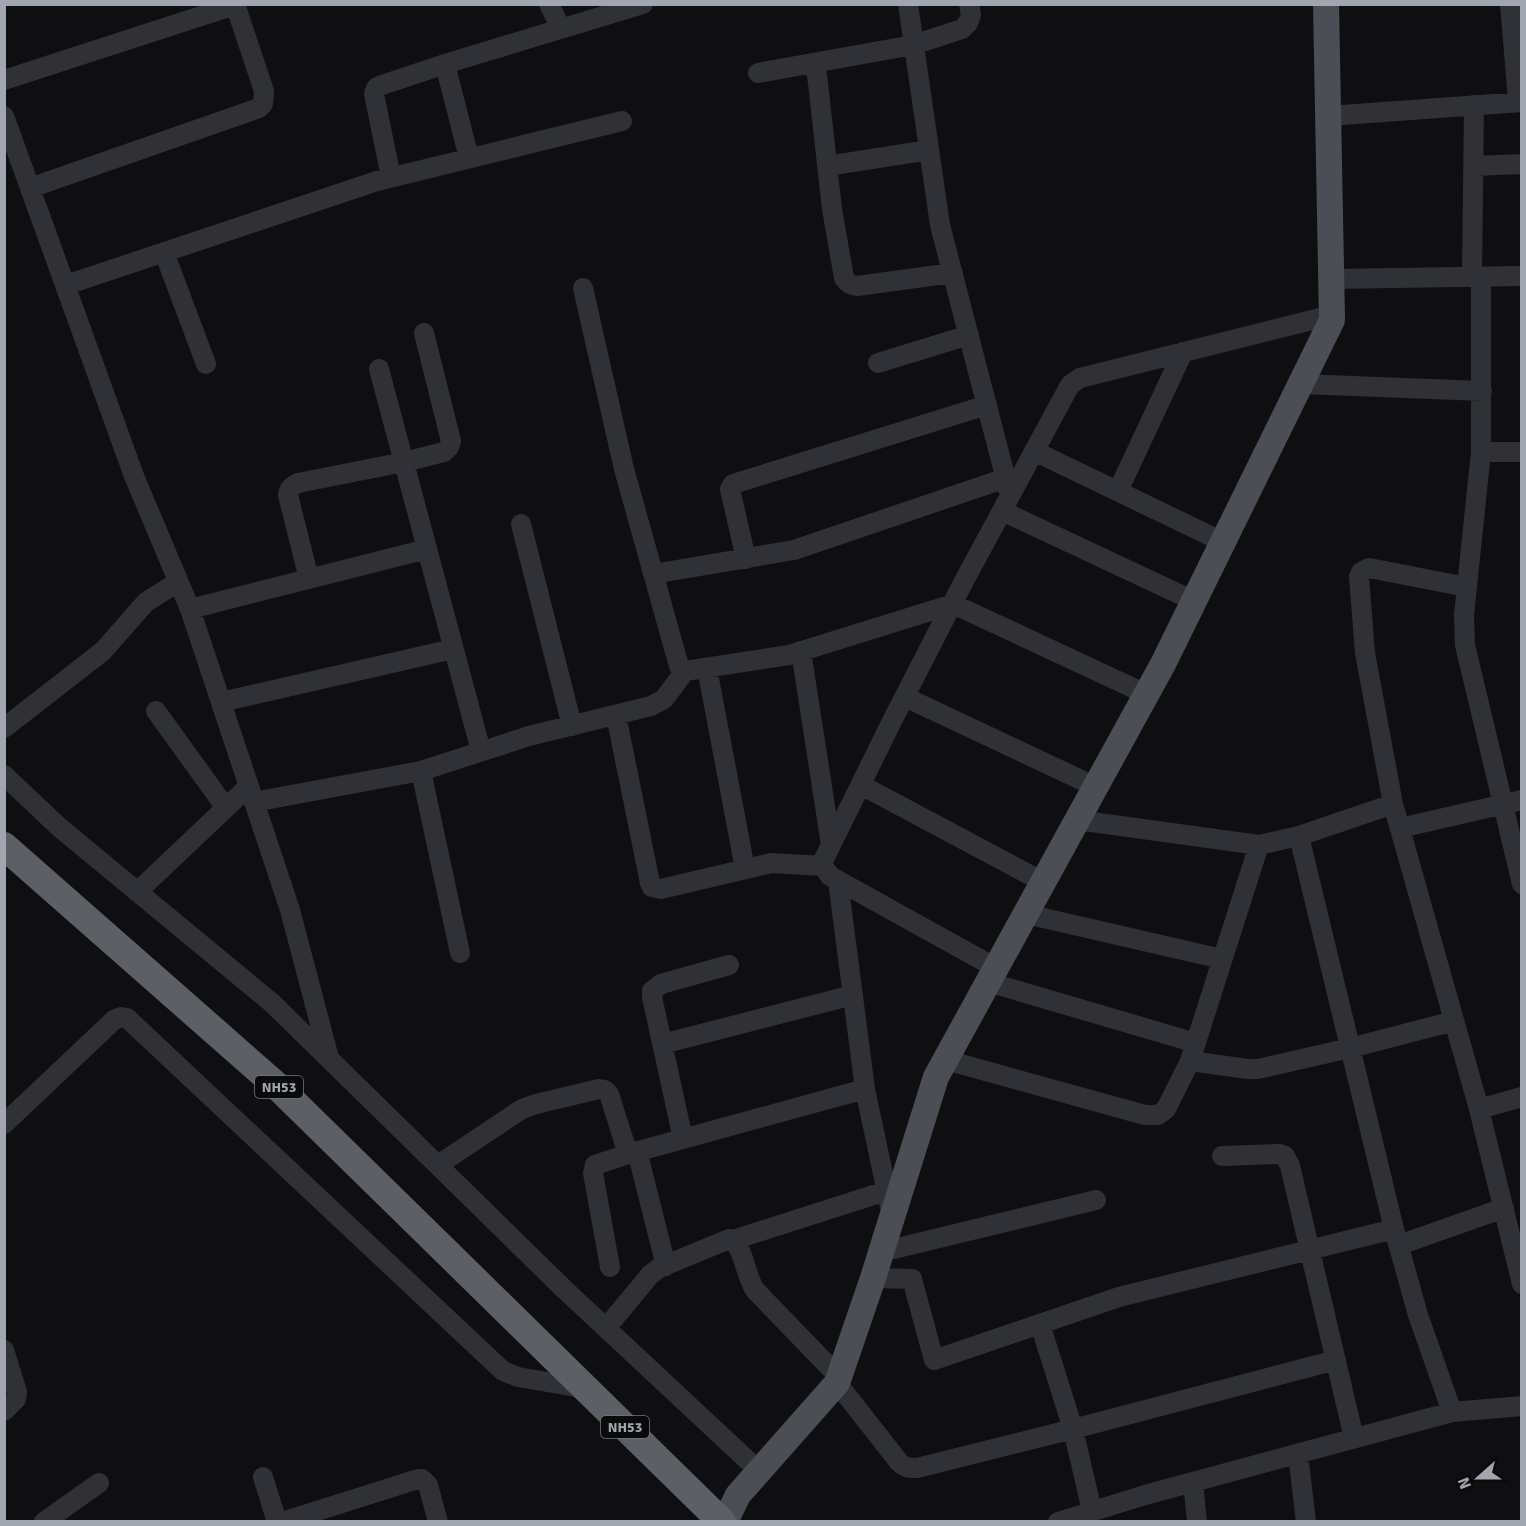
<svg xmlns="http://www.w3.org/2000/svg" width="1526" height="1526" font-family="Signika,sans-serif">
<rect width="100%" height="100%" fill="#0f0f11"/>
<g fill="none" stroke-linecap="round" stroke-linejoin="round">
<!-- minor -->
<path stroke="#303136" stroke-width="20" d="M549,4l12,25
M908,4l32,221 70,270
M1510,4l8,97
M815,63l3,20 14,126 12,69c4,6 7,7 13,8l96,-13
M445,64l24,94
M758,73l155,-28 49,-16 6,-6 3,-8 -2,-11
M4,80l231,-75
M4,116l130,360 56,133 100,301 39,148
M1328,116l194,-14
M827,166l102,-16
M1474,166l48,-2
M391,177l-17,-83 2,-6 6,-3 63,-21 198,-60
M30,188l229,-80 4,-4 1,-13 -29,-87
M164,252l42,112
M1472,277l2,-172
M1481,277v175l-17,163 1,30 57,239
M1332,279l190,-3
M66,285l311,-104 245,-60
M583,288l41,181 55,197 3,4 3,1 104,-16 164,-51 193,90
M878,363l91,-28
M379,369l102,382
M1301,384l181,7
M1034,451l189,91
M1481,452h41
M1118,491l65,-139
M1002,511l192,90
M521,524l51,202
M746,559l-16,-70 3,-5 254,-79
M653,574l141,-24 212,-72
M309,579l-21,-84c1,-7 4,-9 10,-12l106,-21 40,-10 5,-5 2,-6 -27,-108
M190,609l237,-60
M801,651l30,194
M707,668l38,201
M905,697l191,90
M221,702l232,-53
M156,711l70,97
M616,715l34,168 2,4 9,2 110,-26 52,3
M4,728l99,-77 43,-49 32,-20
M421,771l39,182
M4,775l55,52 213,176 292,286 195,182
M861,785l182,97
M254,802l167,-31 108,-35 122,-30 13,-7 21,-28
M1393,804l-28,-151 -6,-76 2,-5 8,-4 98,19
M1077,820l182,25 40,-9
M1400,828l122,-28
M838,881l27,208 27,127
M137,892l112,-106
M1026,914l196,45
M996,968l-166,-92 -7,-10v-5l69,-140 72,-140 106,-196 10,-7 252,-63
M988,982l208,61
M662,1044l191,-49
M946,1060l199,55h13l8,-6 24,-48 69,-216
M1190,1061l58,8h10l92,-21 104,-27
M1522,1097l-43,12 43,175
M4,1124l110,-104 7,-3 6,1 376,353 15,6 70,12
M683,1139l-31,-142v-6l9,-7 68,-19
M637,1151l29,115
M1222,1156l58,-2 5,2 5,10 64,272
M438,1165l84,-56 14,-5 63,-15 6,1 4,4 19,60
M1394,1229l-95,-393 94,-32 86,305
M733,1240l153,-49
M1399,1245l105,-37
M881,1252l215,-52
M610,1267l-17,-94 2,-8 33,-11 237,-65
M873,1278l39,1 22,81 185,-63 275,-68 24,86 34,97 70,-6
M1040,1324l33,105 19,82
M606,1328l44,-53 9,-7 70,-29 4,1c12,12 12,35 22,50l84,87
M4,1350l13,42 -1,7 -12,12
M837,1383l62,79c6,6 10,6 18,6l156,-39 263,-69
M1298,1454l8,68
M263,1477l14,45
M1193,1482l4,40
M44,1522l55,-39
M282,1522l136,-43h4l6,6 10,37
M1058,1522l87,-27 307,-83"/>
<!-- major -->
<path stroke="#4c4e55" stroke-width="26" d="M725,1522l13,-27 99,-112 36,-105 63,-201 227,-413 169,-344 -6,-316"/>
<!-- highway -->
<path stroke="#5d5f66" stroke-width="28" d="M4,846l273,240 445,436"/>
</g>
<g text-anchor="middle" stroke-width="6" stroke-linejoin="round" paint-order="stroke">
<!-- shield labels -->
<g fill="#0a0a0c" stroke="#747780" stroke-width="1.5">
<rect x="255" y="1076" width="48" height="22" rx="4.5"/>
<rect x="601" y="1416" width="48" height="22" rx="4.5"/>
</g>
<g font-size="14" font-weight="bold" fill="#a1a6b1">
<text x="279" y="1092">NH53</text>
<text x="625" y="1432">NH53</text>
</g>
</g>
<!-- border -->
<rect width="1526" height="1526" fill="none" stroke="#a1a6b1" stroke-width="12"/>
<!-- north arrow -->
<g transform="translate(1478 1478) rotate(249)" stroke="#0a0a0c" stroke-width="4.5" paint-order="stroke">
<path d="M0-4.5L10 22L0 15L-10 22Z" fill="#a1a6b1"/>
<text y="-9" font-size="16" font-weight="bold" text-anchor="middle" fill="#a1a6b1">N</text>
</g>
</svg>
